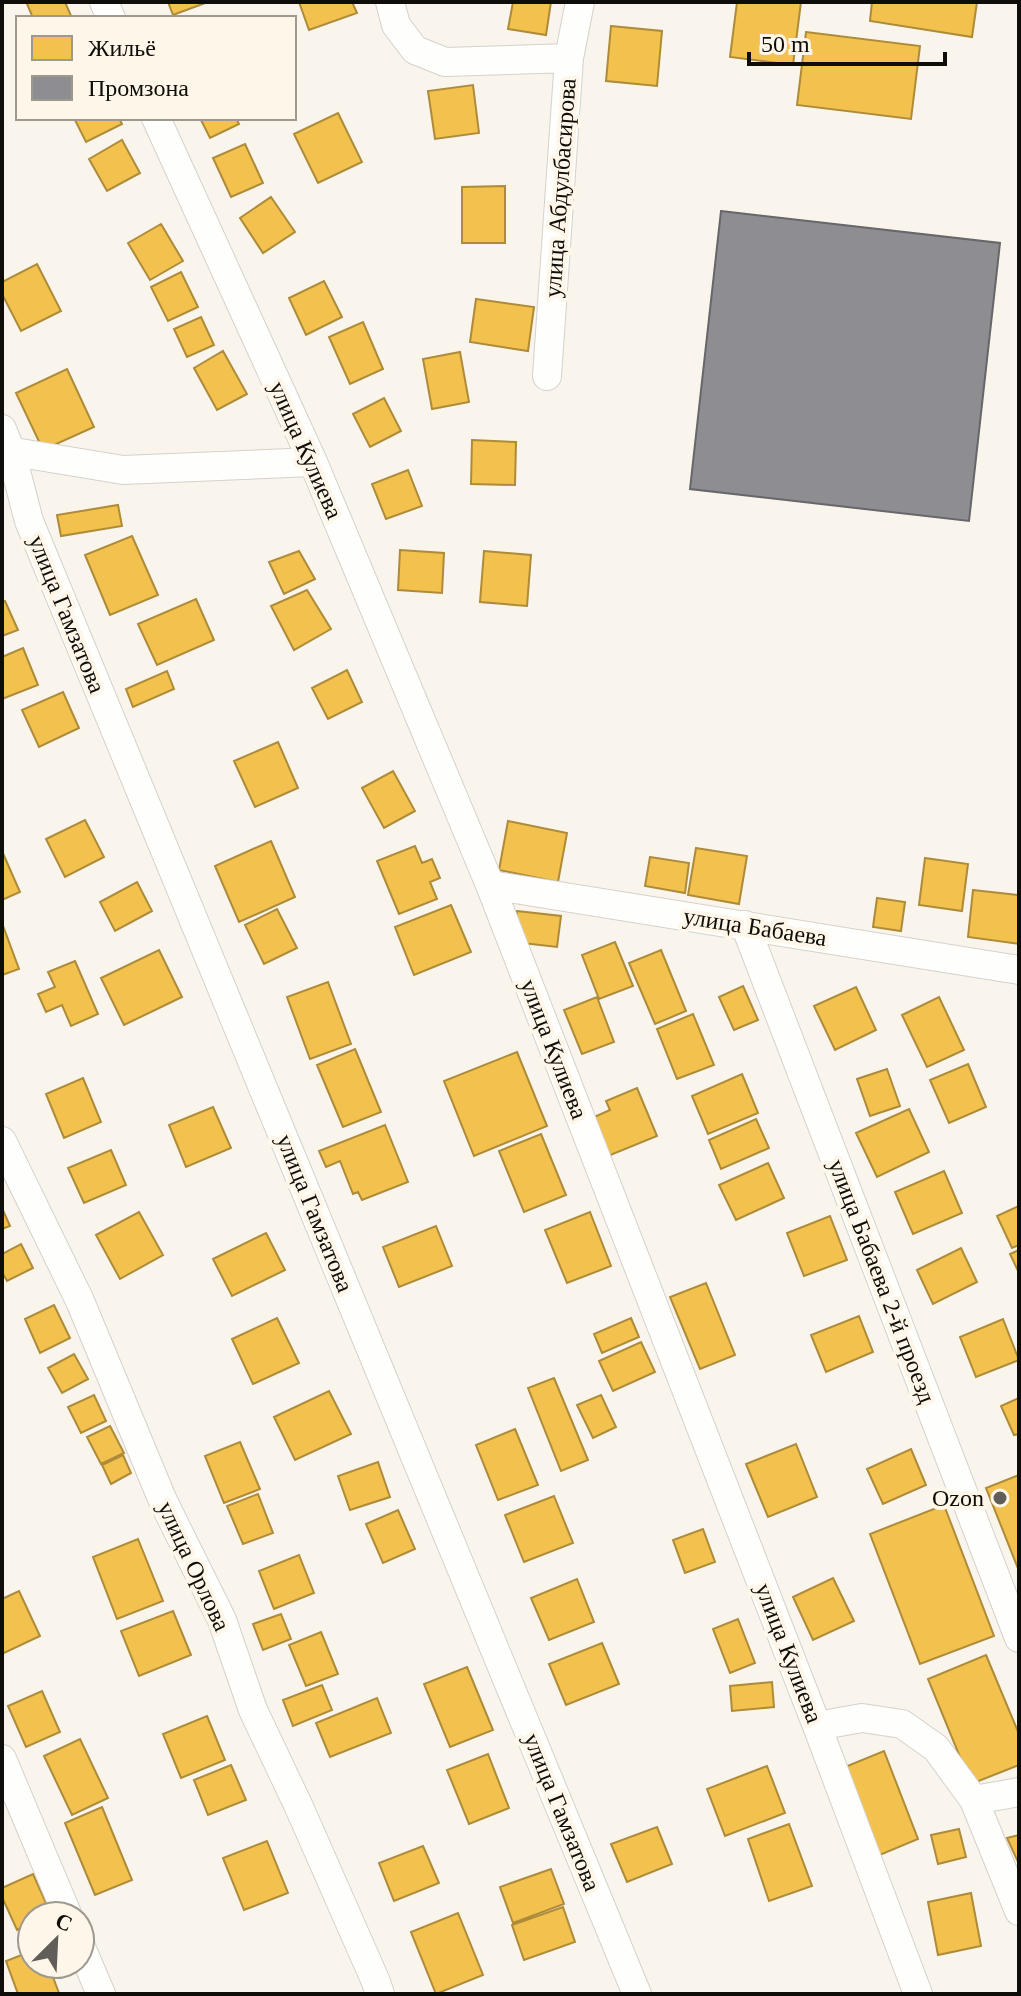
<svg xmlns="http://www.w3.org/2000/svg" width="1021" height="1996" font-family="'Times New Roman',serif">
<rect width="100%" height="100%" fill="#f9f5ed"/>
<!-- homes -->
<path fill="#f2c14e" stroke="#ae8b39" stroke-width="2" d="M31,2h34l7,16h-39l-6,-14z
M168,2h40l-35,13z
M299,2h53l5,11 -48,17z
M513,2h38l-5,33 -38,-6z
M737,2h64l-8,63 -63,-8z
M872,2h105l-5,35 -102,-16z
M611,26l51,5 -5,55 -51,-5z
M806,32l114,14 -9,73 -114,-14z
M473,85l6,48 -44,6 -7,-48z
M338,113l24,49 -44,21 -24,-49z
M74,118h45l3,6 -36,18z
M200,118h36l3,6 -29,14z
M122,140l18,33 -33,18 -18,-32z
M245,144l18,39 -32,14 -18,-39z
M505,186v57h-43v-56z
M271,197l24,35 -32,21 -23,-35z
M161,224l22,37 -33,19 -22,-37z
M37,264l24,47 -40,20 -19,-37v-12z
M181,272l17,35 -30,14 -17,-34z
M324,281l18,36 -36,18 -17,-37z
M476,299l58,8 -6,44 -58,-9z
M201,317l13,28 -27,12 -13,-28z
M363,322l20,47 -33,15 -21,-47z
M223,351l24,43 -30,16 -23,-42z
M460,352l9,50 -37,7 -9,-50z
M67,369l27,58 -51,23 -27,-57z
M384,398l17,33 -31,16 -17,-33z
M472,440l44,2 -1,43 -44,-1z
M408,470l14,36 -36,13 -14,-35z
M118,505l4,21 -61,10 -4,-21z
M132,536l26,59 -48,20 -25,-60z
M400,550l44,3 -2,40 -44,-3z
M299,551l16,28 -31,15 -15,-32z
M484,551l47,4 -4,51 -47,-4z
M307,590l24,39 -37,21 -23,-44z
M196,599l18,41 -57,25 -19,-41z
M5,601l13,29 -16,6v-34z
M23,648l15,37 -36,14v-42z
M347,670l15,32 -34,17 -16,-31z
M167,671l7,18 -41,18 -7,-18z
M63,692l16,36 -40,19 -17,-37z
M278,742l20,46 -43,19 -21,-46z
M393,771l22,40 -31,17 -22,-40z
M85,820l19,37 -39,20 -19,-38z
M508,821l59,12 -9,49 -59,-12z
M271,841l24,56 -56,25 -24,-56z
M415,846l7,17 10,-4 8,19 -10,4 7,17 -38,15 -22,-53z
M696,848l51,8 -8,48 -51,-9z
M2,851l18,41 -18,8z
M650,857l39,6 -4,30 -40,-7z
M925,858l43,6 -6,47 -43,-6z
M137,882l15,29 -37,20 -15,-29z
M973,890l46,5v49l-51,-7z
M877,898l28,4 -4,29 -28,-4z
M451,905l20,47 -57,23 -19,-48z
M277,909l20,39 -33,16 -19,-39z
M517,911l44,5 -4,31 -43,-5z
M2,923l17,46 -17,6z
M615,942l18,44 -34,13 -17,-44z
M159,950l23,47 -58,28 -23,-47z
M661,950l25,61 -31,13 -26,-61z
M75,961l23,53 -27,12 -9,-21 -16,7 -8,-18 17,-7 -7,-15z
M328,982l23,62 -41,15 -23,-62z
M743,986l15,34 -24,10 -15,-33z
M856,987l20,43 -41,20 -21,-44z
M597,997l17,45 -32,12 -18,-44z
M939,997l25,53 -37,17 -25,-52z
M693,1014l21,51 -37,14 -20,-50z
M355,1049l26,63 -38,15 -26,-62z
M517,1052l30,74 -73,30 -30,-75z
M968,1064l18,43 -37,16 -19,-43z
M887,1069l13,37 -30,10 -13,-37z
M742,1074l16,39 -50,21 -16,-38z
M83,1078l18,44 -37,16 -18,-44z
M637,1088l20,48 -49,20 -16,-38 18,-8 -4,-9z
M213,1107l18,41 -45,19 -17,-42z
M909,1109l20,43 -52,25 -21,-44z
M756,1119l13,29 -48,21 -12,-29z
M385,1125l23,57 -46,18 -4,-8 -5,2 -13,-33 -14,6 -7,-16z
M541,1134l25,61 -42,17 -25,-61z
M111,1150l15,35 -42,18 -16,-35z
M768,1163l16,35 -48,22 -17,-35z
M944,1171l18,42 -49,21 -18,-42z
M1019,1206v39l-7,3 -15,-32z
M2,1208l8,18 -8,3z
M139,1212l24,43 -43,24 -24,-44z
M590,1212l21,54 -44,17 -22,-53z
M830,1216l17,44 -43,16 -17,-43z
M436,1226l16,40 -53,21 -16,-40z
M266,1233l19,37 -53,26 -19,-37z
M21,1244l12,24 -26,13 -5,-9v-18z
M961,1248l16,34 -44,22 -16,-34z
M1019,1250v23l-9,-19z
M706,1283l29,72 -35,14 -30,-72z
M54,1305l16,33 -30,15 -15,-34z
M859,1316l14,36 -47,20 -15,-37z
M277,1318l22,45 -46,21 -21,-45z
M631,1318l8,19 -37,16 -8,-19z
M1003,1319l16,41 -43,17 -16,-40z
M641,1342l14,30 -42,19 -14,-30z
M74,1354l14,25 -26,14 -14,-25z
M554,1378l34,82 -27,11 -33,-83z
M329,1391l22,43 -56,26 -21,-43z
M94,1395l12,26 -25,12 -13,-26z
M601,1395l15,32 -23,11 -16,-33z
M1019,1398v36l-5,1 -13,-29z
M110,1426l14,27 -23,11 -14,-27z
M515,1429l23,56 -40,15 -22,-55z
M240,1442l20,47 -36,14 -19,-47z
M796,1444l21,53 -49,20 -22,-53z
M911,1449l15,36 -43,19 -16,-35z
M123,1455l8,18 -20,11 -9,-19z
M378,1462l12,35 -40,13 -12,-34z
M1019,1475v96l-33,-83z
M258,1494l15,39 -30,11 -16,-38z
M554,1496l19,47 -49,19 -19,-47z
M944,1505l50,131 -74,28 -50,-130z
M398,1510l17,39 -32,14 -17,-39z
M703,1529l12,33 -30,11 -12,-33z
M138,1539l25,62 -46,18 -24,-62z
M299,1555l15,38 -40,16 -15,-38z
M833,1578l21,43 -41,19 -20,-43z
M577,1579l17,43 -45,18 -18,-42z
M19,1591l21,45 -38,18v-55z
M173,1611l18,44 -52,21 -18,-45z
M281,1614l10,25 -28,11 -10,-26z
M738,1619l17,44 -25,10 -17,-44z
M321,1632l17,42 -32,12 -17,-41z
M602,1643l17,41 -53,21 -17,-41z
M986,1655l33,79v31l-48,19 -43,-105z
M467,1667l26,63 -43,17 -26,-63z
M772,1682l2,25 -42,4 -2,-25z
M322,1685l10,25 -39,16 -10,-26z
M42,1691l18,41 -34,15 -18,-41z
M377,1698l14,35 -61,24 -14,-34z
M207,1716l18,44 -44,18 -18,-44z
M80,1739l28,59 -36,17 -28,-59z
M884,1751l34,88 -43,18 -35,-88z
M488,1754l21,54 -40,16 -22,-54z
M231,1765l15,35 -38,15 -14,-35z
M767,1766l18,47 -60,23 -18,-47z
M102,1807l30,73 -37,15 -30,-72z
M789,1824l23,62 -43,15 -21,-62z
M657,1827l15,37 -45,18 -16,-38z
M959,1829l7,28 -28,7 -7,-29z
M1019,1835v29l-12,-26z
M267,1841l21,52 -44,17 -21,-52z
M423,1846l16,37 -45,18 -15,-38z
M551,1869l13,35 -51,19 -13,-36z
M33,1874l18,40 -4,2h-15v7l-15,7 -15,-33v-9z
M971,1893l10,53 -43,9 -10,-53z
M563,1907l12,35 -51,18 -12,-35z
M458,1913l25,62 -47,19 -25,-62z
M32,1951v13h16l11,29 -41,1 -12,-33z"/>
<!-- industry -->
<path fill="#8d8d92" stroke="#676769" stroke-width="2" d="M721,211l279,32 -31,278 -279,-32z"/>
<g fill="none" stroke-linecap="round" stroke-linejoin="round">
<defs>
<path id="street" d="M104,2l7,16
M390,2l6,23 19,25 30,12 124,-4
M156,118l157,344 177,423 327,841 101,268
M547,376l22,-318 11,-56
M2,429l9,23 18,69 608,1473
M2,450l121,20 190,-8
M490,885l529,85
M745,925l274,713
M2,1141l78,160 83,200 59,119 31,90 46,97 77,175 4,12
M817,1726l45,-8 40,6 34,24 38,52 45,111
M2,1759l66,157
M974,1800l45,-8
M80,1945l21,49"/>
</defs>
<!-- street casing -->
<use href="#street" stroke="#d5d1cb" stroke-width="30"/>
<!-- street -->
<use href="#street" stroke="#fefefc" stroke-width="28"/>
</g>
<!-- markers -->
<circle fill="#615e59" stroke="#fef6e8" stroke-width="3" cx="1000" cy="1498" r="8"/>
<g text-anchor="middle" stroke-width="8" stroke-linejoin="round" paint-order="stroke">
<!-- street labels -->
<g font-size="24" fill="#0f0d09" stroke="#fef6e8">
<text transform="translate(560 188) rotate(-86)" y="8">улица Абдулбасирова</text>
<text transform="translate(306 450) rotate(66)" y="8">улица Кулиева</text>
<text transform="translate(67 614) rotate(68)" y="8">улица Гамзатова</text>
<text transform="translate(755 927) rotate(9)" y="8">улица Бабаева</text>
<text transform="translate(554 1049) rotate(69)" y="8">улица Кулиева</text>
<text transform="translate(315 1213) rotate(68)" y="8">улица Гамзатова</text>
<text transform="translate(882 1281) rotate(69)" y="8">улица Бабаева 2-й проезд</text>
<text transform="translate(194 1566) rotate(65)" y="8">улица Орлова</text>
<text transform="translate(789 1653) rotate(69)" y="8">улица Кулиева</text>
<text transform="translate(562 1812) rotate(68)" y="8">улица Гамзатова</text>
</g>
<!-- poi labels -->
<g font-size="24" fill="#0f0d09" stroke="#fef6e8" text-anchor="end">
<text x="984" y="1506">Ozon</text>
</g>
</g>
<!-- border -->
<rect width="1021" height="1996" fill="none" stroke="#0f0d09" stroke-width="8"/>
<!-- legend -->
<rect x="16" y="16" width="280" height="104" fill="#fef6e8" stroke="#9e998f" stroke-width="2"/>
<rect x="32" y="36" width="40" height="24" fill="#f2c14e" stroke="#9e998f" stroke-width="2"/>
<text x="88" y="56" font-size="24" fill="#0f0d09">Жильё</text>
<rect x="32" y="76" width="40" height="24" fill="#8d8d92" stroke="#9e998f" stroke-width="2"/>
<text x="88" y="96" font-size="24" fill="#0f0d09">Промзона</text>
<!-- north arrow -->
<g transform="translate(56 1940) rotate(24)"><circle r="38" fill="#fef6e8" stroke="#9e998f" stroke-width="2"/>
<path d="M0-6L14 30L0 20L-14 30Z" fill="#615e59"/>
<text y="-12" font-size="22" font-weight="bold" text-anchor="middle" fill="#0f0d09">С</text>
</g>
<!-- scale -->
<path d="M749 52v12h196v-12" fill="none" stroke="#0f0d09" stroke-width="4"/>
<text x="761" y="52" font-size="24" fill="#0f0d09" stroke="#fef6e8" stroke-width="6" paint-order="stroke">50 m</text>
</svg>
